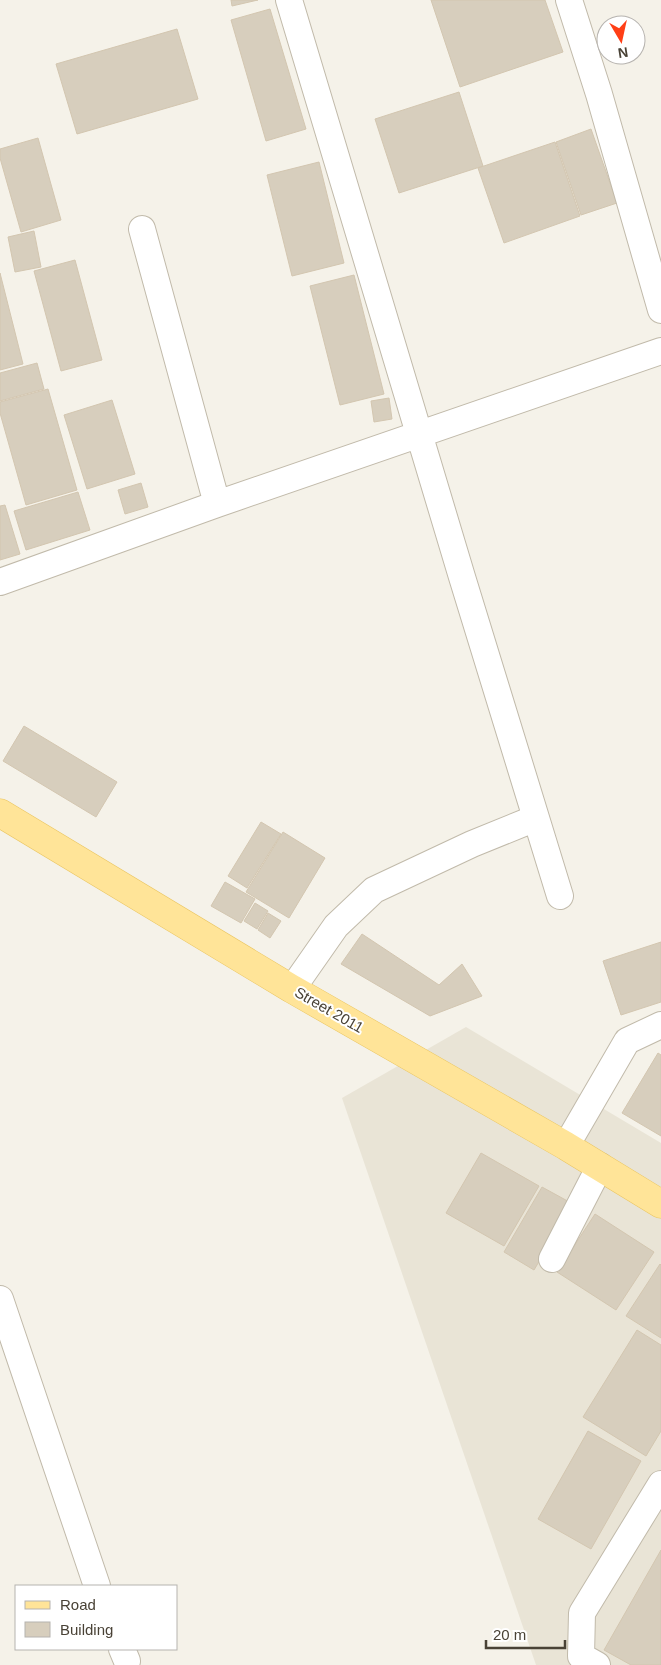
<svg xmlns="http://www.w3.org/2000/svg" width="661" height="1665" font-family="Arial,sans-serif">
<rect width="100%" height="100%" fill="#f5f2e9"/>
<!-- residential -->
<path fill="#e9e4d6" d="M466,1027l195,116v522h-125l-194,-567z"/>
<!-- building -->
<path fill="#d7cebd" stroke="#d3c6b0" d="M231,0h27l-26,6z
M431,0h114l18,52 -103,35z
M270,9l36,120 -40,12 -35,-121z
M177,29l21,70 -121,35 -21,-70z
M459,92l24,74 -84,27 -24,-74z
M591,129l26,74 -36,12 -25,-73z
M38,138l23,82 -40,12 -21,-74v-9z
M555,142l25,74 -76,27 -26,-75z
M319,162l25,101 -52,13 -25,-101z
M34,231l7,36 -26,5 -7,-35z
M75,260l27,100 -41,11 -27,-100z
M0,273l23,91 -23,6z
M354,275l30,119 -44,11 -30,-119z
M37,363l7,26 -44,12v-28z
M48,389l29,101 -51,15 -26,-92v-11z
M389,398l3,21 -18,3 -3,-21z
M112,400l23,74 -48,15 -23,-74z
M141,483l7,24 -23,7 -7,-24z
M78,492l12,38 -64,20 -12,-39z
M5,505l15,49 -20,6v-54z
M24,726l93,56 -21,35 -93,-56z
M261,822l20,12 -34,54 -19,-12z
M283,832l42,26 -36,60 -43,-26z
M225,882l30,17 -14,24 -30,-17z
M255,903l13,8 -11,18 -13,-8z
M268,913l13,8 -11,17 -12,-8z
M362,934l77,51 23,-21 20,32 -52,20 -89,-52z
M661,942v60l-40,13 -18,-54z
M658,1053l3,2v81l-39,-23z
M481,1153l58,33 -35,60 -58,-33z
M542,1187l31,17 -39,66 -30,-18z
M595,1214l59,38 -38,58 -59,-38z
M660,1264l1,1v73l-35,-22z
M637,1330l24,15v86l-15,25 -63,-39z
M588,1431l53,30 -50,88 -53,-30z
M661,1550v115h-30l-27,-15z"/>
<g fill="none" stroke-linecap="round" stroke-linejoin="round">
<defs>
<path id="minor" d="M289,0l173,577 98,319
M569,0l30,94 62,216
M142,229l75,275
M0,582l217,-78 444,-153
M292,989l44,-63 38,-36 98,-46 64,-26
M566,1146l61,-105 34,-16
M552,1259l48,-93
M0,1299l97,287
M122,1649l5,12
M597,1665l-16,-9 1,-43 79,-129"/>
<path id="major" d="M0,813l292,176 274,157 95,58"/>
</defs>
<!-- minor casing -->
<use href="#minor" stroke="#c1baaa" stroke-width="28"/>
<!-- major casing -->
<use href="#major" stroke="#eac561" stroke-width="29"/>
<!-- minor -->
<use href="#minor" stroke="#fff" stroke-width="26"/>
<!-- major -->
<use href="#major" stroke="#ffe498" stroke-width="28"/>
</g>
<g text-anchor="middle" stroke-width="4" stroke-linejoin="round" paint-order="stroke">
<!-- street labels -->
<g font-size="15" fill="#494236" stroke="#fff">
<text transform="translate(329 1010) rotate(30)" y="5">Street 2011</text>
</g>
</g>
<!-- legend -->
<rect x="15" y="1585" width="162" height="65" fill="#ffffff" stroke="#b6b3af"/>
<rect x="25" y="1601" width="25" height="8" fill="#ffe498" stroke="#b6b3af"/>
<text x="60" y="1610" font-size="15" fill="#494236">Road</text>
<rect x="25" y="1622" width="25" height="15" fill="#d7cebd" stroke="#b6b3af"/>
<text x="60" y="1635" font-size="15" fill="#494236">Building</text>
<!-- north arrow -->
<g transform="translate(621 40) rotate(171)"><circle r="24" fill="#ffffff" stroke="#b6b3af"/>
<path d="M0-4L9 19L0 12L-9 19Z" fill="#ff3f16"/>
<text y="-8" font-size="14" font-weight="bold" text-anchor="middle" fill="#494236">N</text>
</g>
<!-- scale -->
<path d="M486 1640v8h79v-8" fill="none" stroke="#494236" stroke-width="2.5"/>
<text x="493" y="1640" font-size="15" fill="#494236" stroke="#ffffff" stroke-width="4" paint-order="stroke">20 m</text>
</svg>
